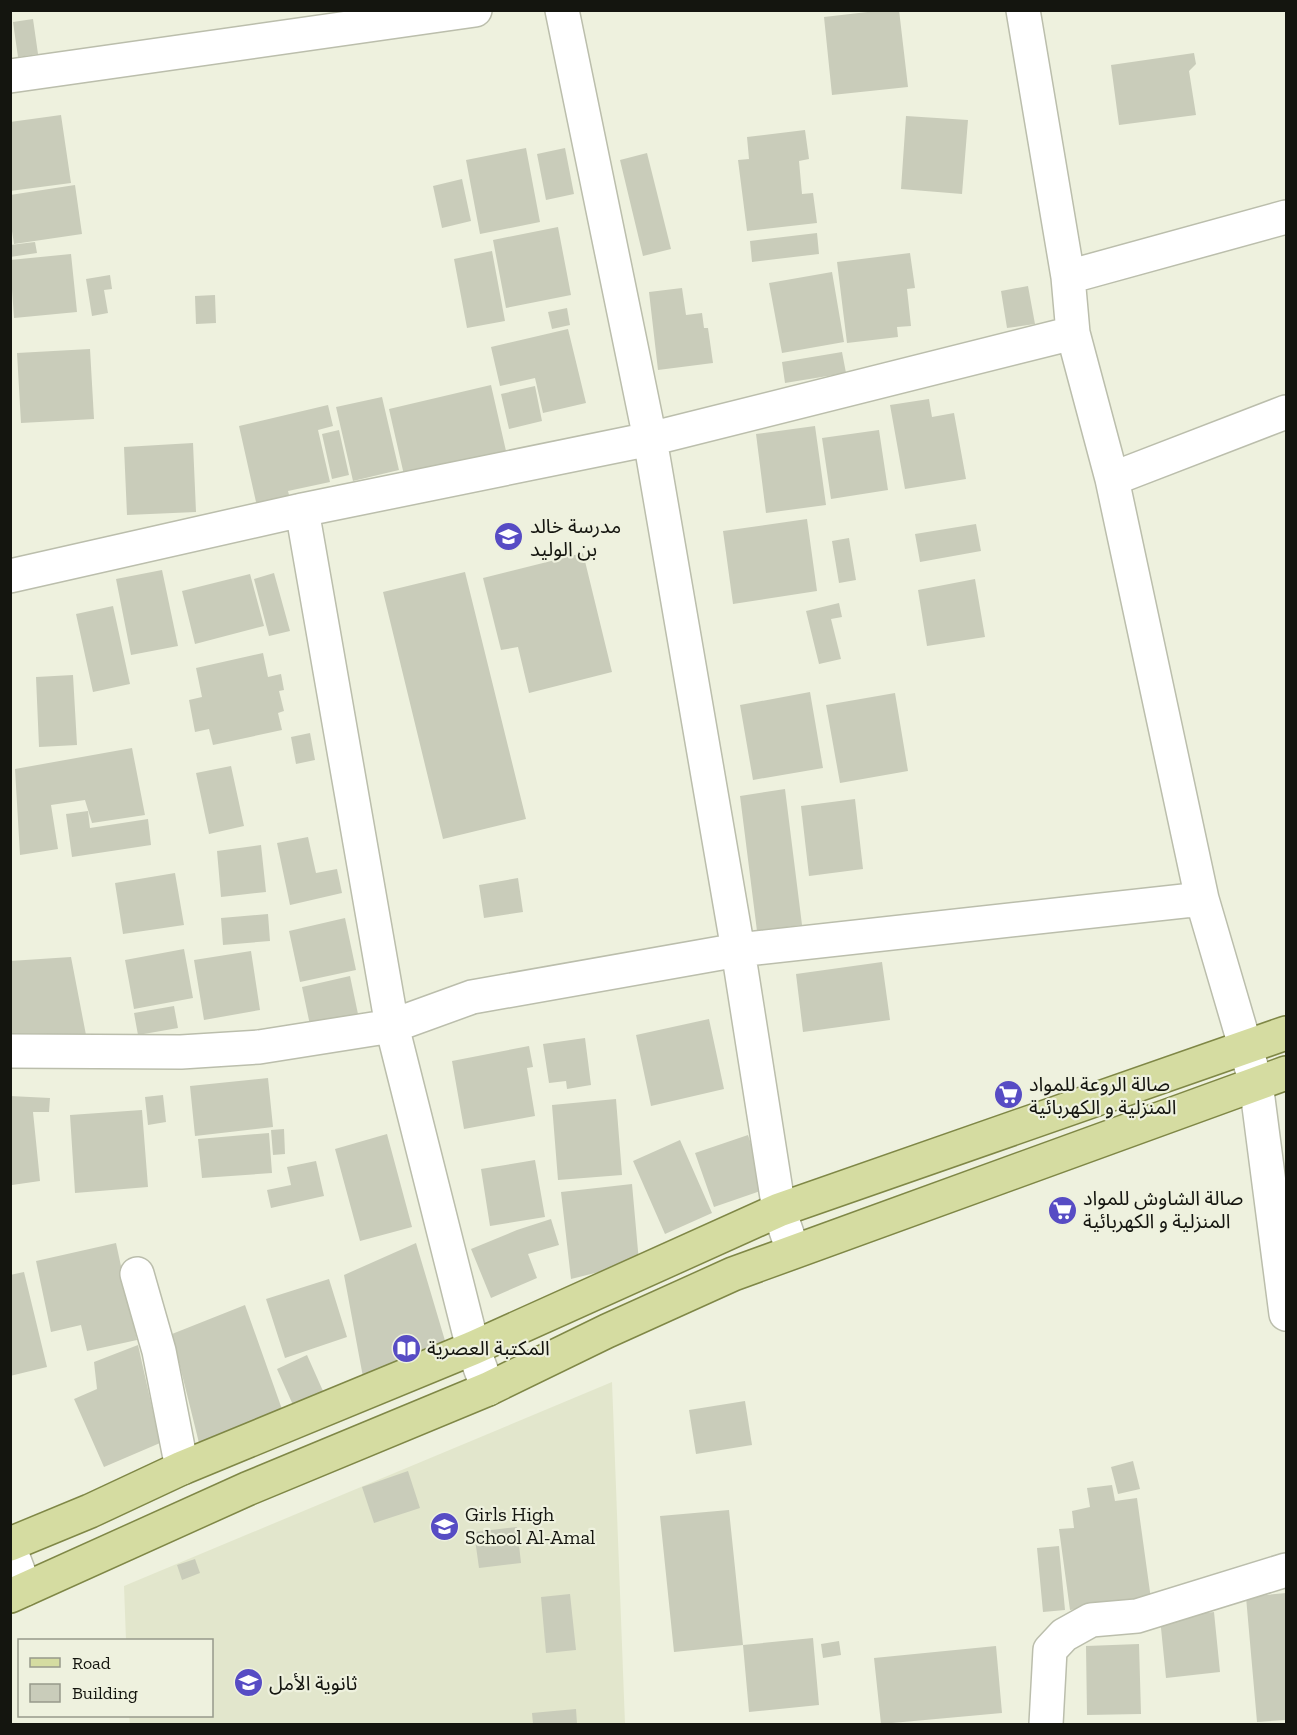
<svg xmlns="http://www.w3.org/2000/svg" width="1297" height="1735" font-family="'Zilla Slab','Noto Sans Arabic',serif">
<rect width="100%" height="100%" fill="#eef1de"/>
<!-- built -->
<path fill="#e2e6cc" d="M612,1382l13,342h-495l-1,-8h83v-76h-86l-2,-54z"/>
<!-- building -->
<path fill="#c9ccba" d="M885,10h14l9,77 -76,8 -8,-78z
M33,19l5,35 -20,3 -5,-35z
M1194,53l2,11 -7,7 7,44 -77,10 -8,-60z
M61,115l10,68 -61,8v-69z
M906,116l62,4 -6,74 -61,-5z
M805,130l4,29 -10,2 3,33 11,-1 4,30 -70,8 -9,-71 11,-1 -2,-22z
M526,148l14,74 -60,12 -14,-74z
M565,148l9,46 -28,6 -9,-46z
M647,153l24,96 -28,7 -23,-96z
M462,179l9,42 -29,7 -9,-42z
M75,185l7,49 -68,10 -4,-26v-23z
M558,227l13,68 -65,13 -13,-68z
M817,233l2,21 -67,8 -2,-21z
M35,242l2,11 -27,4v-12z
M492,251l13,70 -38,7 -13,-69z
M910,253l5,35 -8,1 4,37 -14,1 1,10 -51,6 -10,-81z
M71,254l6,58 -63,6 -4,-58z
M832,272l12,70 -62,11 -13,-70z
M110,275l2,14 -8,1 4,23 -16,3 -6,-37z
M1028,286l7,38 -28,4 -6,-37z
M682,288l4,27 16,-2 2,15h4l5,35 -55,7 -9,-78z
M215,295l1,28 -20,1 -1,-28z
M567,308l3,17 -18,4 -4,-17z
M568,329l18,74 -43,10 -8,-35 -35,8 -9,-39z
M90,349l4,70 -73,4 -4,-70z
M842,352l4,21 -61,10 -3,-21z
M491,385l15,66 -102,24 -15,-66z
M535,386l7,35 -33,8 -8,-35z
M382,397l17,73 -46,11 -17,-74z
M929,399l3,18 22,-4 12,66 -61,10 -15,-84z
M328,405l5,21 -15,4 12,52 -42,9 3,12 -33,8 -19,-85z
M815,426l11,79 -60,8 -10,-79z
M339,430l10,45 -17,4 -10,-45z
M879,430l9,60 -57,9 -9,-61z
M193,443l3,69 -69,3 -3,-68z
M807,519l10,72 -84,13 -10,-73z
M976,524l5,27 -61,11 -5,-28z
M849,538l7,42 -17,3 -7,-42z
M583,553l29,119 -83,21 -11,-46 -17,3 -18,-72z
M162,570l16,76 -47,9 -15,-76z
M465,572l61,247 -83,20 -60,-247z
M274,573l16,58 -21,5 -15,-57z
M250,574l14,52 -69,18 -13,-53z
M975,579l10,58 -58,9 -9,-56z
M839,603l3,14 -11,2 10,40 -22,5 -13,-53z
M113,606l17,78 -37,8 -17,-78z
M263,653l5,24 13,-3 3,16 -5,1 5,20 -6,2 4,17 -69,15 -4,-16 -14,3 -6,-32 13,-3 -6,-29z
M73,675l4,70 -38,2 -3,-70z
M810,692l13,76 -70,12 -13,-75z
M895,693l13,78 -68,12 -14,-78z
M310,733l5,27 -19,4 -5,-27z
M132,748l13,67 -53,8 -7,-23 -34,5 7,44 -38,6 -5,-86z
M231,766l13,60 -35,8 -13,-61z
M785,789l17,136 -45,6 -17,-135z
M855,799l8,70 -54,7 -8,-70z
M88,811l2,17 58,-9 3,26 -79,12 -6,-43z
M308,837l8,36 21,-4 5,24 -52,12 -13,-62z
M261,845l5,47 -45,5 -4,-46z
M175,873l9,52 -61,9 -8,-51z
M518,878l5,34 -39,6 -5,-33z
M268,914l2,27 -47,4 -2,-27z
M345,918l11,52 -56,12 -11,-51z
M184,949l9,49 -59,11 -9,-49z
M251,951l9,59 -56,10 -10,-60z
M71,957l15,78 -76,-2v-72z
M882,962l8,58 -87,12 -7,-58z
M350,976l8,38 -48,11 -8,-38z
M174,1006l4,22 -40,7 -4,-22z
M709,1019l15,70 -73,17 -15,-71z
M585,1038l6,47 -24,4 -1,-8 -17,2 -6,-39z
M529,1046l4,21 -6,1 8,48 -71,13 -12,-68z
M268,1078l5,49 -78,9 -5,-50z
M163,1095l3,27 -18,3 -3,-28z
M10,1096l40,2 -1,14h-16l7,69 -28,4z
M616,1099l6,76 -64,5 -6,-75z
M142,1110l6,77 -73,6 -5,-78z
M284,1129l1,25 -12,1 -2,-25z
M269,1133l3,40 -70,5 -4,-39z
M387,1134l25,93 -52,14 -25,-92z
M748,1135l18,54 -52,18 -19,-54z
M680,1140l32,73 -47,21 -32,-73z
M535,1160l10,57 -55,9 -9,-57z
M316,1161l8,35 -53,12 -4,-18 24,-5 -4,-18z
M632,1184l7,78 -68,17 -10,-87z
M551,1219l8,26 -31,9 9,24 -46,20 -20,-49 46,-19z
M116,1243l21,97 -50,11 -6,-26 -30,7 -15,-71z
M416,1243l30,101 -83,33 -19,-102z
M24,1272l23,95 -37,9v-101z
M329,1279l18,58 -62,21 -19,-59z
M245,1305l38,107 -82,39 -29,-117z
M138,1345l22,98 -56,24 -30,-68 23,-10 -3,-27z
M307,1355l16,36 -30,14 -16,-36z
M745,1401l7,44 -56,9 -7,-44z
M1133,1461l7,28 -22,5 -7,-27z
M408,1471l12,37 -46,15 -12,-36z
M1112,1485l3,16 22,-3 14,101 -81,11 -11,-81 15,-1 -2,-17 18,-4 -3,-19z
M729,1510l14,135 -69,7 -14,-136z
M517,1527l4,36 -42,5 -5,-36z
M1059,1546l6,64 -22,2 -6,-64z
M195,1559l5,14 -18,7 -5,-15z
M1286,1593v127l-29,2 -11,-125z
M570,1594l6,56 -30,3 -5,-56z
M1214,1612l6,60 -54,6 -6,-60z
M813,1638l6,67 -70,7 -6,-67z
M839,1641l2,14 -18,3 -2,-14z
M1139,1644l2,70 -54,1 -1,-69z
M996,1646l6,67 -121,11 -7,-66z
M576,1709l1,15h-44l-1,-11z"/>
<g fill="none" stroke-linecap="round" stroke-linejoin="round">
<defs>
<path id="minor" d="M562,10l88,429 88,511 41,260 14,41
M1023,10l45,267 5,56 39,146 90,420 54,184 30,231
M10,76l465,-66
M1068,277l218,-60
M1112,479l174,-67
M302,510l90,516 81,322 15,41
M10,576l292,-66 348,-71 423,-106
M10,1051l171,1 78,-5 133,-21 80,-29 266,-47 464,-51
M137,1274l22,77 23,117
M10,1549l15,40
M1046,1724l4,-74 14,-15 27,-15 46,-4 149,-46"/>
<path id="primary" d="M10,1544l80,-33 92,-43 291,-120 306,-138 507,-177
M10,1596l237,-107 241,-100 119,-58 126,-57 553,-201"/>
</defs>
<!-- minor casing -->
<use href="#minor" stroke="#bbbeac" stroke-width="36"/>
<!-- primary casing -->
<use href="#primary" stroke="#7f8746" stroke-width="36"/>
<!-- minor -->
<use href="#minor" stroke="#fff" stroke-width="33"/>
<!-- primary -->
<use href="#primary" stroke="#d5dca1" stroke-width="33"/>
</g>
<!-- icons -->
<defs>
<symbol id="school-disc" viewBox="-11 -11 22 22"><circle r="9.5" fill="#574cc4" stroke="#eef1de"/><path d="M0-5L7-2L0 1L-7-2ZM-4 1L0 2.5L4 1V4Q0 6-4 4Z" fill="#fff"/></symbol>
<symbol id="supermarket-disc" viewBox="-11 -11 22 22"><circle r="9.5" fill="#574cc4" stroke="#eef1de"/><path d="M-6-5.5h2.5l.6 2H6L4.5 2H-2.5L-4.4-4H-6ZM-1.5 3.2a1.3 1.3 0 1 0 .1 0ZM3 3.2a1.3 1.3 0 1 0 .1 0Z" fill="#fff"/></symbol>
<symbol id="library-disc" viewBox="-11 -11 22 22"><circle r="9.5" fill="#574cc4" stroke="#eef1de"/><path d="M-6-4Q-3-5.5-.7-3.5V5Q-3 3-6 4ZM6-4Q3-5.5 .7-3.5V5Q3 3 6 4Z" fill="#fff"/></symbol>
</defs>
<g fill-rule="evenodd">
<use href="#school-disc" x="492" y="520" width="33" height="33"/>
<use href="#supermarket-disc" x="992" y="1078" width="33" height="33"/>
<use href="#supermarket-disc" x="1046" y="1194" width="33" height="33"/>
<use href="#library-disc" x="390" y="1332" width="33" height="33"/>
<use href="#school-disc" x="428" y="1510" width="33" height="33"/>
<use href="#school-disc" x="232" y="1666" width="33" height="33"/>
</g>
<g text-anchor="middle" stroke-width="4.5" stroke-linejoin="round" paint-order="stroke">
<!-- poi labels -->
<g font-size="20" fill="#14150f" stroke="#eef1de" text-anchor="start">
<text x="530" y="533">مدرسة خالد<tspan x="530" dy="23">بن الوليد</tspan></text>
<text x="1029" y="1091">صالة الروعة للمواد<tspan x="1029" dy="23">المنزلية و الكهربائية</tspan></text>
<text x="1083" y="1205">صالة الشاوش للمواد<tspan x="1083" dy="23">المنزلية و الكهربائية</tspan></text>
<text x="427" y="1355">المكتبة العصرية</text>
<text x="465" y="1521">Girls High<tspan x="465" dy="23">School Al-Amal</tspan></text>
<text x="269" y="1690">ثانوية الأمل</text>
</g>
</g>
<!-- border -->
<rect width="1297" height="1735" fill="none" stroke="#14150f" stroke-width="24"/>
<!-- legend -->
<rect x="18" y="1639" width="195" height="78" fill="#eef1de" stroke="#97998b" stroke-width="1.5"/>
<rect x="30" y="1658" width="30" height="9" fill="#d5dca1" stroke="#97998b" stroke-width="1.5"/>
<text x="72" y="1669" font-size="18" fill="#14150f">Road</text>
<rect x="30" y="1684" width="30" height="18" fill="#c9ccba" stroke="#97998b" stroke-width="1.5"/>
<text x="72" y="1699" font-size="18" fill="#14150f">Building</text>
</svg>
